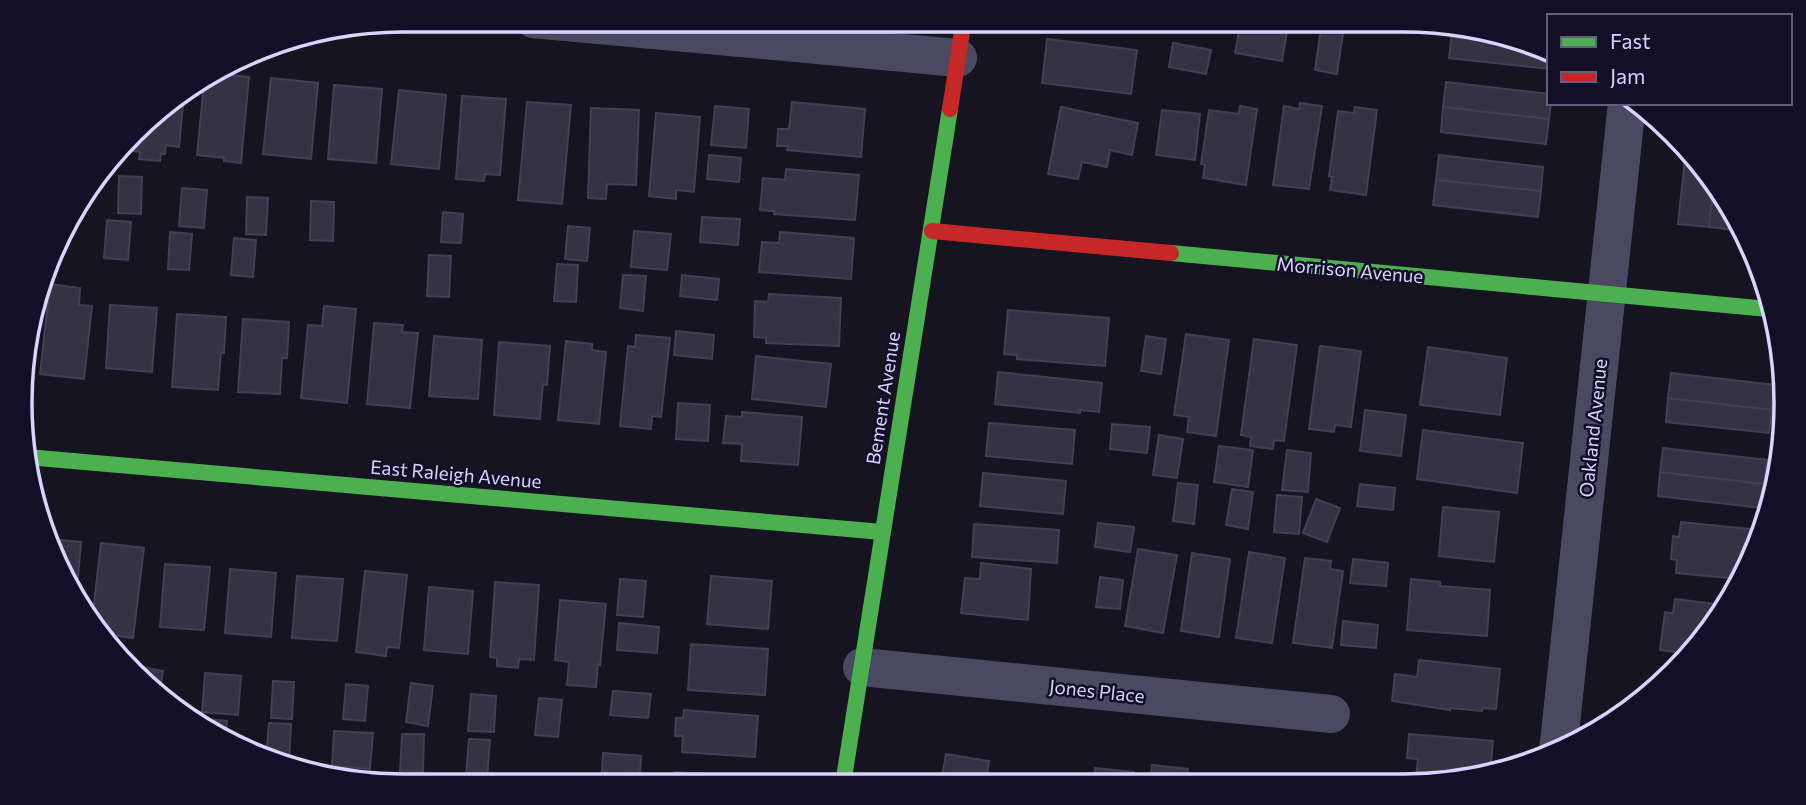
<svg xmlns="http://www.w3.org/2000/svg" width="1806" height="805" font-family="Commissioner,sans-serif">
<rect width="100%" height="100%" fill="#161421"/>
<!-- building -->
<path fill="#343243" stroke="#433f54" stroke-width="2" d="M1094,19h35l-1,2 -5,-1 -1,4z
M1241,19h48l-7,42 -47,-8z
M1339,19h35l-1,7 -34,-5z
M1321,29l22,4 -6,41 -22,-4z
M1453,29l40,8 -41,-5z
M1452,32l41,5 56,11v21l-100,-11z
M1047,39l90,11 -6,44 -89,-11z
M1173,43l38,7 -5,24 -37,-7z
M219,74l30,3 -8,86 -17,-2v-3l-27,-3 7,-72z
M271,78l47,5 -7,76 -48,-5z
M1446,82l103,12v9h2l-2,16 -106,-12z
M334,85l48,4 -6,74 -48,-4z
M399,90l47,5 -7,74 -48,-5z
M184,95l-5,52 -13,-2 -1,9h-4l-1,7 -21,-2 1,-7 -6,-1 2,-19 14,-18z
M462,96l44,3 -6,76 -15,-1 -1,7 -28,-2z
M527,102l44,3 -9,99 -44,-4z
M792,102l73,7 -4,48 -74,-7 1,-4h-11l1,-17h11z
M1300,103l22,3 -13,83 -36,-4 11,-79 15,3z
M715,106l34,3 -3,39 -35,-3z
M1240,106l17,3 -11,76 -43,-7 2,-13 -4,-1 8,-54 30,4z
M1061,107l77,16 -6,32 -22,-5 -3,17 -25,-5 -4,17 -30,-5z
M1355,107l22,3 -11,85 -36,-5 2,-13 -3,-1 9,-65 16,2z
M1443,107l106,12 -3,25 -105,-12z
M591,108l48,2 -3,75 -29,-1 -1,15 -18,-1z
M1162,110l38,4 -5,46 -39,-5z
M656,113l44,4 -6,75 -18,-2v9l-27,-3z
M1686,149l27,40 -4,38 -31,-3z
M709,155l32,3 -2,24 -32,-3z
M1439,155l104,12 -2,24 -105,-11z
M786,169l73,6 -4,45 -81,-6v-3l-14,-1 3,-32 22,2z
M119,176l23,1 -1,37 -23,-1z
M1436,180l105,11 -3,26 -105,-12z
M182,188l25,2 -3,38 -25,-2z
M1713,189l23,34 -1,7 -26,-3z
M247,197l21,1 -2,37 -20,-1z
M311,201l23,1 -1,39 -23,-1z
M443,212l20,2 -2,29 -20,-1z
M702,217l38,2 -2,26 -38,-3z
M107,220l24,2 -3,38 -24,-2z
M568,226l22,2 -3,33 -22,-2z
M64,228l-2,29 -9,-1z
M634,231l37,3 -4,36 -36,-3z
M170,232l22,2 -3,36 -21,-1z
M780,232l74,6 -3,41 -92,-7 3,-30 17,1z
M234,238l22,2 -3,37 -22,-2z
M429,255l22,1 -2,41 -22,-1z
M557,264l21,1 -2,37 -22,-1z
M623,275l23,1 -3,35 -23,-3z
M682,275l37,4 -2,21 -37,-4z
M50,284l30,4 -1,17 13,1 -8,73 -44,-5z
M769,294l72,4 -2,48 -73,-3v-5l-12,-1 1,-36 13,1z
M110,305l47,3 -5,64 -46,-4z
M324,306l32,3 -9,94 -46,-5 7,-73 14,1z
M1008,310l101,8 -4,48 -88,-7v-4l-13,-1z
M177,314l49,3 -2,36h-3l-3,37 -46,-3z
M243,319l46,3 -2,36h-5l-2,36 -42,-2z
M374,323l29,2 -1,7 16,1 -8,75 -43,-4z
M676,331l38,4 -2,24 -38,-4z
M1186,334l43,6 -13,96 -29,-4 2,-15 -15,-2z
M636,335l34,3 -9,79 -9,-1 -1,13 -31,-3 8,-80 7,1z
M434,336l48,4 -4,59 -49,-3z
M1146,336l20,3 -5,35 -20,-3z
M1254,339l43,6 -13,96 -10,-1 -1,9 -23,-3 1,-9 -10,-2z
M566,341l26,3v6l14,2 -7,72 -41,-4z
M499,342l51,4 -3,39 -4,-1 -3,35 -46,-4z
M1320,346l41,5 -10,76 -16,-2 -1,7 -25,-3z
M1428,347l79,11 -7,57 -80,-10z
M756,356l75,8 -5,43 -74,-8z
M998,372l104,11 -3,29 -19,-2v3l-85,-9z
M1671,373l104,12 -3,25 -104,-12z
M1668,398l104,12 -3,23 -103,-11z
M678,403l32,2 -2,36 -32,-2z
M1365,410l41,5 -5,41 -41,-5z
M742,412l60,5 -4,48 -57,-4 1,-17 -19,-1 3,-27 16,1z
M989,423l86,7 -3,34 -86,-8z
M1112,424l38,3 -3,26 -37,-4z
M1423,430l100,13 -6,50 -100,-14z
M1159,435l24,4 -6,39 -24,-3z
M1219,446l34,4 -5,37 -34,-5z
M1663,448l104,12 -3,24 -104,-12z
M1287,450l24,3 -3,39 -26,-2z
M1660,472l104,12 -3,24 -103,-12z
M983,473l83,8 -3,33 -83,-8z
M1178,483l20,2 -4,39 -21,-3z
M1360,484l35,4 -2,22 -36,-4z
M1232,489l21,3 -5,37 -22,-4z
M1277,495l25,2 -3,37 -25,-2z
M1316,499l24,9 -13,34 -24,-9z
M1443,507l56,5 -5,50 -55,-6z
M1681,522l77,8 -2,22 -6,10h-5l-1,11 -4,6 -64,-6 1,-13 -6,-1 2,-23 6,1z
M1098,523l36,4 -4,25 -35,-5z
M974,524l85,6 -2,33 -85,-6z
M50,539l31,3 -5,59 -6,-7z
M101,543l43,5 -11,90 -29,-4 -6,-7v-6l-6,-1z
M1138,549l39,6 -14,78 -38,-7z
M1249,552l36,6 -13,85 -36,-5z
M1192,553l38,6 -11,78 -38,-6z
M1305,558l26,3 -1,8 13,2 -11,77 -39,-5z
M1353,559l35,4 -2,23 -36,-3z
M981,563l50,6 -3,51 -67,-7 4,-35 15,1z
M165,564l45,3 -6,63 -44,-3z
M230,569l46,4 -5,64 -46,-4z
M365,571l42,4 -8,73 -12,-1 -1,9 -30,-4z
M297,576l46,3 -6,62 -45,-3z
M711,576l61,5 -4,48 -61,-5z
M1100,577l23,3 -3,29 -24,-2z
M620,579l26,2 -3,36 -26,-2z
M1411,579l29,3v4l50,4 -3,46 -80,-6z
M495,582l44,3 -5,75 -15,-1 -1,9 -21,-2v-8l-7,-1z
M429,587l44,4 -5,63 -44,-4z
M1675,599l50,6 -17,30 -19,19 -29,-4 5,-38 8,1z
M560,600l46,4 -6,61 -2,-1 -2,23 -29,-2 2,-23 -14,-2z
M1343,621l35,4 -2,23 -35,-3z
M619,623l40,4 -2,26 -40,-3z
M691,644l77,5 -3,46 -77,-5z
M1419,660l81,9 -4,40 -14,-1v3l-32,-3v2l-58,-9 3,-27 22,3z
M142,667l21,4 -4,25 -9,-6 -10,-11z
M205,673l36,3 -3,39 -36,-3z
M273,681l21,1 -2,37 -21,-1z
M411,683l22,3 -5,40 -22,-4z
M346,684l22,2 -3,35 -22,-2z
M613,691l38,3 -3,24 -38,-3z
M471,694l25,2 -2,36 -26,-1z
M539,698l23,2 -4,37 -23,-2z
M684,710l74,6 -3,41 -73,-5 1,-16h-8l1,-18h7z
M202,719l25,2 -2,17 -23,-15z
M269,723l22,1 -2,38 -23,-3z
M334,731l39,2 -3,36 -38,-3z
M402,734h22l-1,38 -23,-1z
M1409,734l84,7 -3,32 -33,9 -41,-4 2,-19 -11,-1z
M469,739l21,1 -3,38 -21,-1z
M603,753l38,3 -1,20 -38,-4z
M946,754l43,7 -3,23h-45z
M1152,765l36,4 -2,14h-36z
M1095,768l39,4 -1,11 -39,1z
M675,772l74,5 -1,8h-84l1,-7 9,1z
M1206,777l41,5v1h-41z
M1330,780l32,3h-32z"/>
<g fill="none" stroke-linecap="round" stroke-linejoin="round">
<!-- street -->
<path stroke="#4a4962" stroke-width="38" d="M533,19l425,39
M862,667l469,47
M1558,752l69,-649"/>
<!-- fast -->
<path stroke="#4caf50" stroke-width="16" d="M1171,253l597,56
M27,457l855,75
M843,784l107,-675"/>
<!-- jam -->
<path stroke="#c62828" stroke-width="16" d="M950,109l14,-90
M932,231l239,22"/>
</g>
<g text-anchor="middle" stroke-width="5" stroke-linejoin="round" paint-order="stroke">
<!-- street labels -->
<g font-size="19" fill="#d9d4ff" stroke="#130f26">
<text transform="translate(1350 270) rotate(5)" y="7">Morrison Avenue</text>
<text transform="translate(883 398) rotate(-81)" y="7">Bement Avenue</text>
<text transform="translate(1593 428) rotate(-84)" y="7">Oakland Avenue</text>
<text transform="translate(456 474) rotate(5)" y="7">East Raleigh Avenue</text>
<text transform="translate(1097 691) rotate(6)" y="7">Jones Place</text>
</g>
</g>
<!-- crop -->
<path d="M0 0H1806V805H0ZM403 32H1403A371 371 0 0 1 1774 403V403A371 371 0 0 1 1403 774H403A371 371 0 0 1 32 403V403A371 371 0 0 1 403 32Z" fill="#130f26" fill-rule="evenodd"/>
<path fill="none" stroke="#d9d4ff" stroke-width="3.5" d="M403 32H1403A371 371 0 0 1 1774 403V403A371 371 0 0 1 1403 774H403A371 371 0 0 1 32 403V403A371 371 0 0 1 403 32Z"/>
<!-- legend -->
<rect x="1547" y="14" width="245" height="91" fill="#130f26" stroke="#625e7d" stroke-width="2"/>
<rect x="1561" y="37" width="35" height="10" fill="#4caf50" stroke="#625e7d" stroke-width="2"/>
<text x="1610" y="49" font-size="21" fill="#d9d4ff">Fast</text>
<rect x="1561" y="72" width="35" height="10" fill="#c62828" stroke="#625e7d" stroke-width="2"/>
<text x="1610" y="84" font-size="21" fill="#d9d4ff">Jam</text>
</svg>
